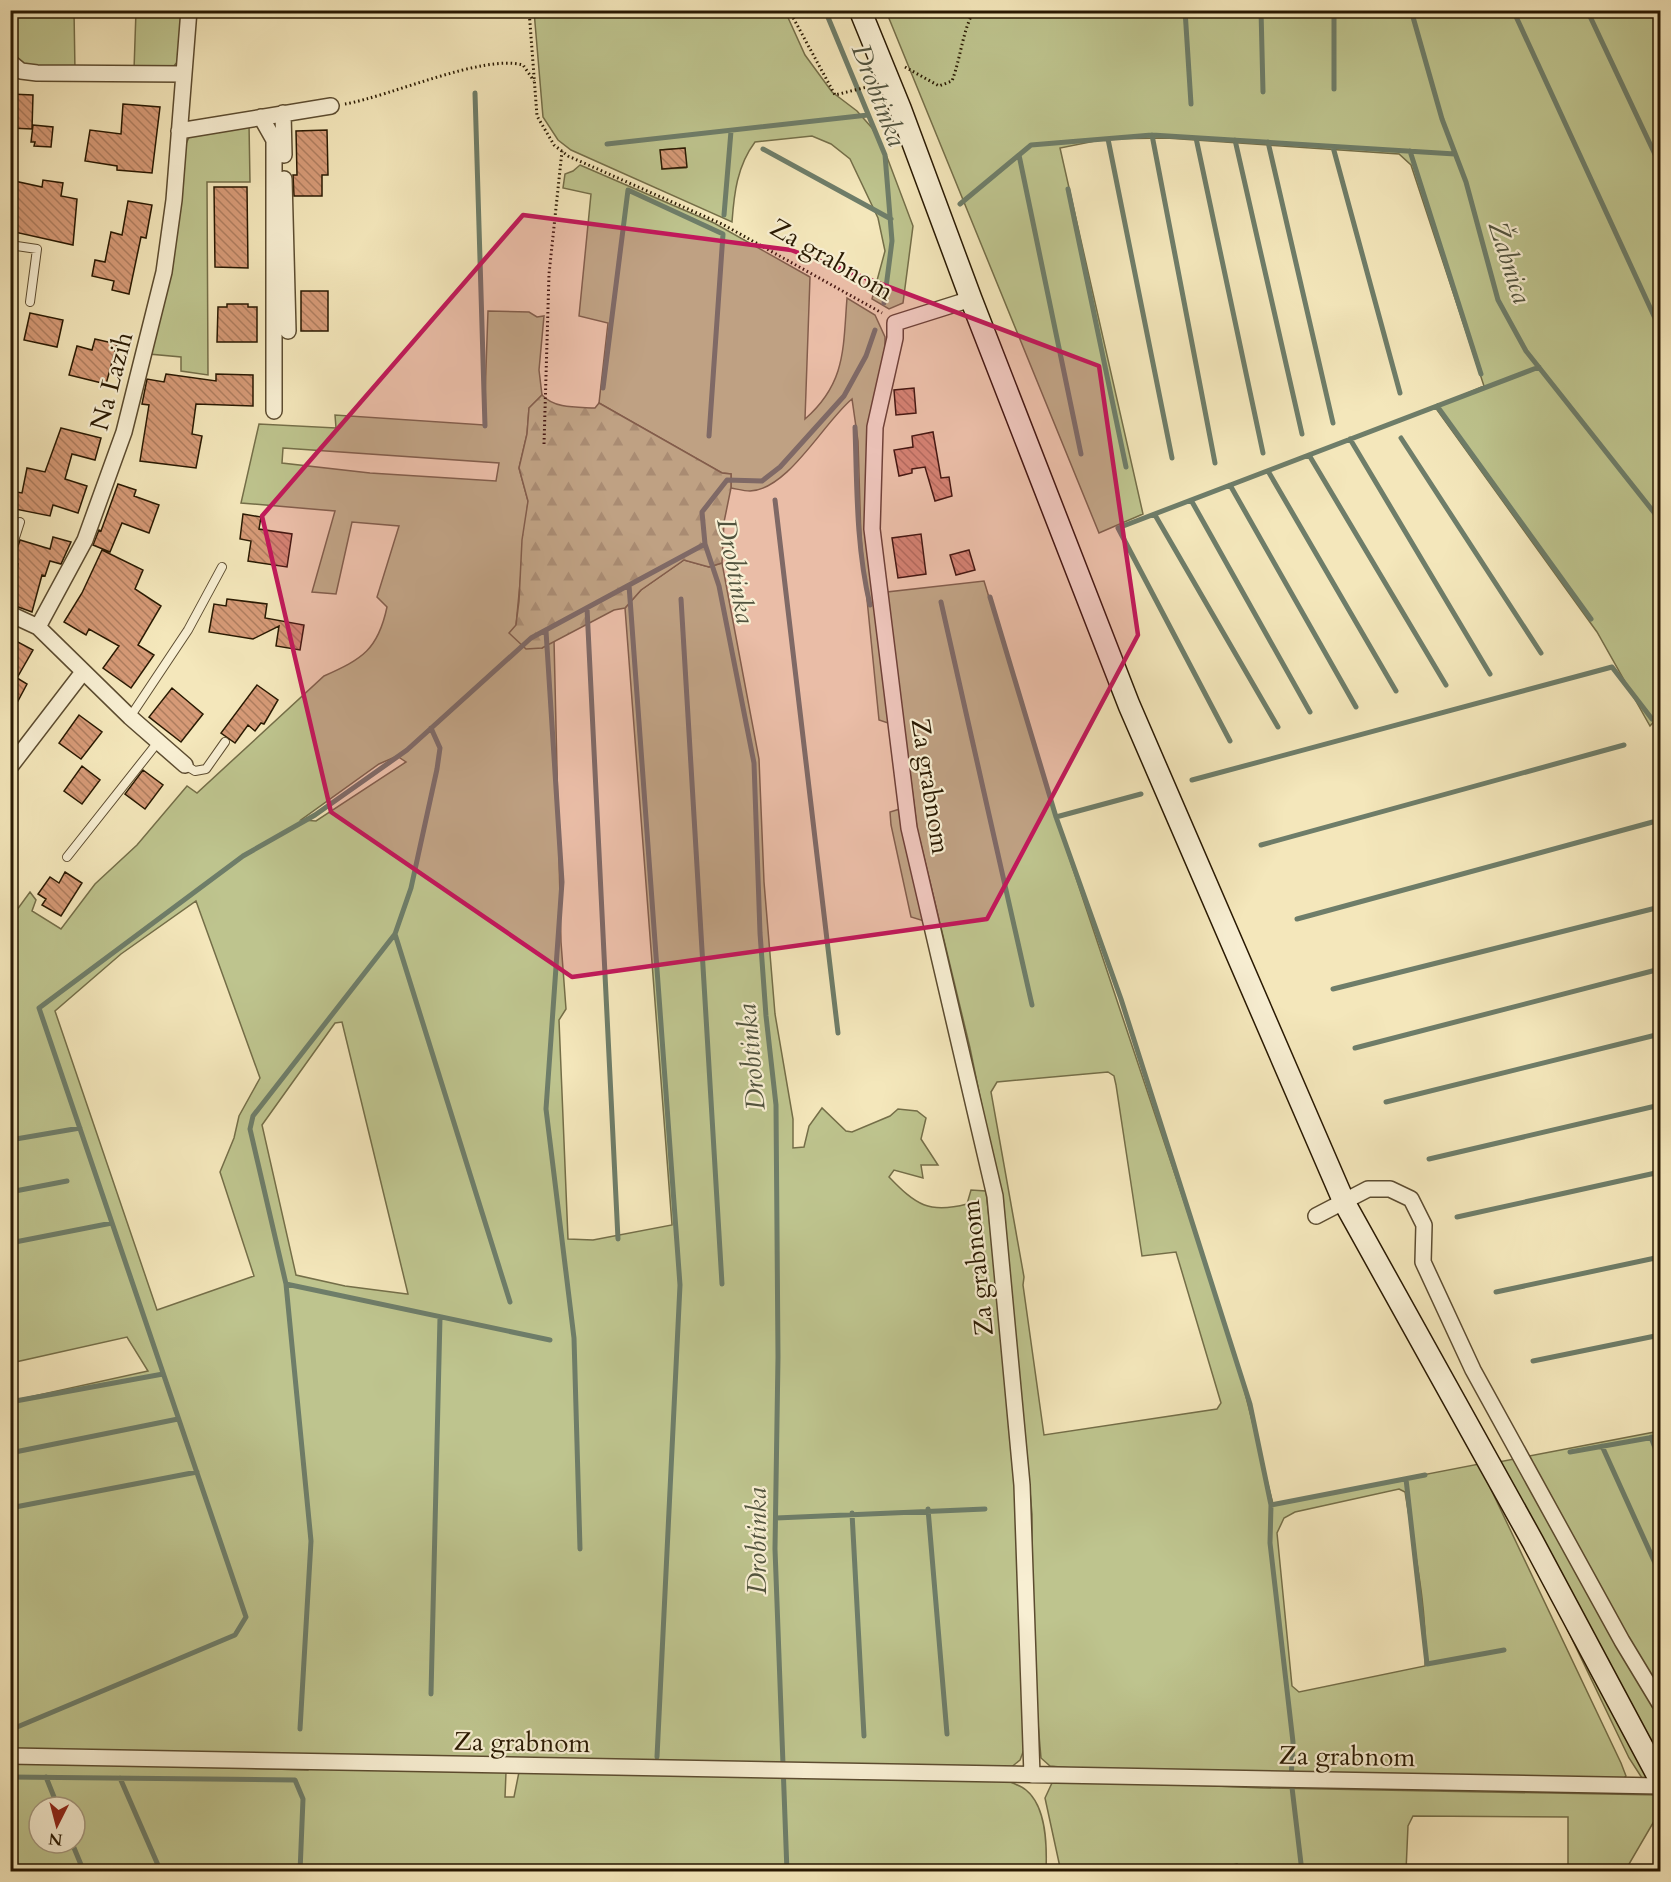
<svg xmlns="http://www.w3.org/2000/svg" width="1671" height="1882" font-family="Cardo,serif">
<defs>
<pattern id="forest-firs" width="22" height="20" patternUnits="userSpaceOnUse" patternTransform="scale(1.5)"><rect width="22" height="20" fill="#bec48e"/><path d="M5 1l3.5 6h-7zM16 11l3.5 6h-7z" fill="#a3a879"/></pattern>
<pattern id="building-back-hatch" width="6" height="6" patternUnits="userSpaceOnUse" patternTransform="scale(1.5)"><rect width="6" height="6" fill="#d69a77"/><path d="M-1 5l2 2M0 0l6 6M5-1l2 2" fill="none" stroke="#ae7d5f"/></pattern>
</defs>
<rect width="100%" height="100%" fill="#f4e7bb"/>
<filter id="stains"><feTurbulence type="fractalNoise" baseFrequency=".00333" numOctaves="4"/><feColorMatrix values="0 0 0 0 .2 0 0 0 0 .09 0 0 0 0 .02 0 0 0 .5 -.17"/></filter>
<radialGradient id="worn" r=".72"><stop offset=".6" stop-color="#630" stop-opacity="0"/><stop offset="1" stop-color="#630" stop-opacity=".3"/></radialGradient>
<!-- green -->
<path fill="#bec48e" stroke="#746e48" stroke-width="1.5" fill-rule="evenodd" d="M17,11h57l1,60 -50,-4 -8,-8z
M136,11h49l-5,48 -8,9 -38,2z
M534,11h251l20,44 27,37 25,19 15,17 15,29 26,69 -10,77 -14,6 -17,-10 13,-48 -7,-33 -28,-59 -19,-15 -19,-8 -57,6c-18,24 -21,52 -23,80l-161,-72 -13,-10 -15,-23zM685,148l1,20 -24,1 -1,-19z
M886,11h774v704l-10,11 -53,-94 -162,-225 49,-21 -73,-221 -12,-11 -233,-16 -61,1 -45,9 83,366 -44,19z
M249,124l1,58h-43l1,193 -27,-4v-14l-32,-3 36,-208 6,-13z
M580,165l134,58 96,54 -5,142c41,-36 38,-70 42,-121l28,17 10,22v14l-14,79 20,294 -12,-4 -18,-181 -3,-98 -6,-42c-28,23 -64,91 -102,92 -6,0 -13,-2 -19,-3v-14l-9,-1 -123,-70 9,-80 -29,-7 12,-122 -28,-6 2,-14 8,-3z
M488,311l41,1 8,5 7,-1 -5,54 3,25 -13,13 -2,26 -8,34 9,33 -12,124 26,23 12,-8 7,302 5,67 -7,11 9,219 25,1 79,-15 -47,-617 16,-18 43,-30 25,7 13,-4 37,196 5,123 11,132 18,105v29l11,-1 5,-21 13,-18 24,23 6,1 38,-16 8,-7 19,2 9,7 -5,21 17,26h-17l2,13 -29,-8 -5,7c27,28 40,37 78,27l4,-14 15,1c9,81 19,162 26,243 8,104 9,209 13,313l-5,13 -11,9 -998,-20v-348l137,-30 -21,-34 -116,26v-445l19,-26 6,8 -4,11 29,18 34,-45 42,-39 50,-59 10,7 127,-117c38,-17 54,-26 63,-69l-10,-10 22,-71 -47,-4 -16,72 -24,-2 23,-81 -94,-8 18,-79 77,4 -1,-13 149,10zM283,448l216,15 -3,18 -126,-8 -88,-10zM397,756l9,6 -90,59 -15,-1 78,-56zM196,901l64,177 -21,38 -5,22 -14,34 34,104 -97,34 -102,-299 66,-57zM342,1022l66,272h-1l-62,-8 -49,-11 -34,-150 73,-102z
M984,581l80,261 172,515 37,147 206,-40 142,299 5,13 -4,4 -551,-12 -21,-2 -9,-8 -9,-105v-139l-7,-80 -38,-303 -17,-83 -53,-220 -30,-236zM1108,1072l6,4 2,9 26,171 34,-4 45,151 -4,6 -173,26 -21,-150 1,-8 -33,-185 6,-10zM1399,1489l6,3c9,57 23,117 20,174l-126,26 -7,-6 -15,-153 7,-15 11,-6z
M903,808l21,113 -13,-4 -20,-92 -1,-13z
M1660,1431v350l-18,-3 -13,-20 -141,-294z
M11,1762l297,8 2,-4 196,6 -1,25h9l5,-25 490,9c5,3 12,5 17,9 21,17 21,57 20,81h-1035zM39,1807h36v36h-36z
M1074,1780l189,8 397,7v16l-35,60h-57v-54l-155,-1 -5,10 -2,45 -167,1 -2,-8 -33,8h-143l-16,-74 7,-15z"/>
<!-- forest -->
<path fill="url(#forest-firs)" stroke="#746e48" stroke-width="1.5" d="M542,395c13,14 35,12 53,13l4,-5 123,70 9,1v14l-7,34 -2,41 -13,4 -25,-7 -43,30 -16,18 -11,2 -72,38 -16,1 -17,-16 7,-8 3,-24 3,-61 6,-39 -9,-33 8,-34 2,-26z"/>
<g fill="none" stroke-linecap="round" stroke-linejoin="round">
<!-- stream -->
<path stroke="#6e7d69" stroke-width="5" d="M825,10l60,145 7,86 -8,62
M1185,10l6,94
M1261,10l2,82
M1334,10v79
M1411,10l31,109 24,63 32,118 28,51 134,169
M1513,10l147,319
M1587,10l73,155
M475,93l10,333
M1152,135l63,328
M1196,138l67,315
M1108,139l64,319
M1235,140l67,294
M1268,142l65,281
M607,144l261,-29
M1333,147l67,246
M763,149l128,70
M1410,151l71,223
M1019,155l62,299
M1068,189l58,278
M960,204l71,-59 121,-10 303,19
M724,215l7,-84
M603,388l25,-198 95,44 -14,202
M1437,406l154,213
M855,427c2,60 1,119 15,178
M1401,438l140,215
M1350,439l140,235
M1309,455l137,230
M1268,471l128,220
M1230,485l126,222
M775,500l63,533
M1191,500l119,212
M1155,515l123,212
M629,585l51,700 -23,472
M990,597l66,220 65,182 129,405 21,101 -1,38 23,199 -2,37 11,93
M681,599l41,685
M941,602l91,403
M587,608l31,631
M546,631l16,251 -16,227 28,229 6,211
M1230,741l-112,-213 421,-161
M1192,780l420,-113 40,52
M1056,817l85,-23
M1261,845l363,-100
M1297,919l363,-99
M395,934l115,368
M1333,989l327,-82
M1355,1048l305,-79
M1386,1102l274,-68
M10,1140l70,-12
M1429,1159l231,-54
M10,1192l57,-11
M1457,1217l203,-45
M10,1243l102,-20
M286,1284l264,56
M1496,1292l164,-35
M10,1300l5,-1
M1533,1361l127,-26
M10,1402l153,-28
M1651,1437l9,24
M1602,1446l58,128
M1570,1452l90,-16
M10,1453l168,-34
M1406,1479l21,185 77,-14
M1271,1505l154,-30
M10,1508l187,-36
M928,1509l19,225
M852,1513l12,223
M776,1518l209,-9
M431,1694l9,-377
M300,1729l11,-188 -25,-257 -36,-155 3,-13 142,-182 16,-46 26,-119 3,-21 -9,-20
M10,1730l225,-95 11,-18 -207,-609 204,-152 72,-41 92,-65 124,-112 174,-94
M10,1777l285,3 8,19 -3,73
M46,1777l12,30
M120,1778l41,94
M72,1843l12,29
M787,1872l-12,-323 3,-192 -2,-252 -10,-89 -6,-83 -6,-170 -35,-177 -14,-42 -3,-32 25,-32 35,1 18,-14 64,-71 22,-40 9,-26"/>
</g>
<!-- building -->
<path fill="url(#building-back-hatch)" stroke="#291902" stroke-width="1.5" d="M10,94l23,1 -1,34 -22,-1z
M123,104l37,3 -8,66 -35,-3v-4l-32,-5 5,-31 31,4z
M33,125l20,2 -2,20 -17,-1 1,-4h-4z
M327,130l1,45h-6v21h-28l-1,-21h4l-1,-44z
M685,148l2,19 -25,2 -2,-19z
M10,180l32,7 1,-7 20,3 -2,13 16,3 -4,46 -63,-14z
M214,187h33l1,81 -33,-1z
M128,201l24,4 -6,33 -5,-1 -12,57 -17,-4 2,-9 -22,-5 3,-16 10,2 6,-30 11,3z
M301,291h27v40h-27z
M227,304h21v3h9v35h-40l1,-35h9z
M30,313l33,7 -6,27 -33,-7z
M95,339l22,5 -11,40 -37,-9 8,-29 15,4z
M166,374l50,7v-7l37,1v31l-57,-2 -4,30 10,2 -6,32 -56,-7 9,-56 -7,-1 5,-25 17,3z
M914,388l2,25 -20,2 -2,-25z
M61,428l40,10 -6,22 -23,-6 -7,25 22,7 -9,27 -25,-8 -3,11 -40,-8v-17l12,2 5,-25 18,4z
M933,432l8,46 8,-1 3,19 -17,5 -10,-34 -13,2v4l-13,3 -5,-26 19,-3 -1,-11z
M118,484l18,6 -2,6 25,9 -10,28 -27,-10 -12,29 -17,-7 6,-15 2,1z
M243,514l18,3 -2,12 33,5 -5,33 -39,-6 3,-20 -11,-2z
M921,534l5,40 -28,4 -6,-40z
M53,537l18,5 -10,22 -11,-3 -5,15 -3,-1 -10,37 -22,-8 8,-40 -8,-1v-4l5,-4 5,-15 30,9z
M102,550l41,20 -8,19 26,17 -23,39 16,10 -23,33 -28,-20 16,-22 -30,-17 -3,6 -22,-13 18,-29z
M969,550l6,20 -19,5 -6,-20z
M227,599l40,5 -2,14 39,7 -4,25 -24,-4 3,-20 -26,13 -44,-7 5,-28 12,2z
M10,625l6,3 -4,11 21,11 -16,28 10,6 -17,32z
M257,685l21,15 -14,24 -3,-1 -6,8 -7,-6 -13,18 -14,-10z
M172,688l31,26 -22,28 -32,-25z
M79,715l23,17 -21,27 -22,-16z
M82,766l18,14 -18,24 -18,-13z
M143,770l20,15 -18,24 -20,-15z
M65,872l17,11 -21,33 -19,-11 4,-6 -8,-5 12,-17 9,6z"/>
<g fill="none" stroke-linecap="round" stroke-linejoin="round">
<defs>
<path id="service" d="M10,245l27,4 -7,53
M10,553l10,-31
M130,717l58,-87 34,-63
M185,765l10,6 11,-2 19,-27
M67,857l91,-115"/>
<path id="minor" d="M10,62l11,9 16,2 146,1
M283,113l1,42
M261,117l13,23v271
M179,131l152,-25
M284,179l4,152
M971,299l-76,24v15l-20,89 -3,102 37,299 86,368 27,289 10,290
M10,614l28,13 47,-87 39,-108 40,-160 10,-72 15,-190
M38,627l92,90 55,48
M10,767l73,-95
M1316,1216l52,-27h22l21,10 13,26 -1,37 50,108 149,271 38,63
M10,1756l1650,30"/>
<path id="secondary" d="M860,10l40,98 71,191 158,406 215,497 189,340 127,238"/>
</defs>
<!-- service casing -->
<use href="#service" stroke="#5c4c30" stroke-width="10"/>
<!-- minor casing -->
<use href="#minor" stroke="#5c4c30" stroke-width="18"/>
<!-- secondary casing -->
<use href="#secondary" stroke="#291902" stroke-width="24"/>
<!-- path -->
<path stroke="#291902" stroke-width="3" stroke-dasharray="1.5 3" stroke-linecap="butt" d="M529,10l8,106 17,29 14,11 154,68 160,89
M789,10l46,85 36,-9
M905,67l34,19 13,-5c9,-24 10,-48 22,-71
M345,104c46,-8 138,-50 178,-39l11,16
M544,444l5,-170 13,-123"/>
<!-- service -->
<use href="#service" stroke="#f8efd3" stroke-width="8"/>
<!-- minor -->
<use href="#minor" stroke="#f8efd3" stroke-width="15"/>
<!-- secondary -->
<use href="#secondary" stroke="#f8efd3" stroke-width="21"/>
</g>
<!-- marked area -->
<path fill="#c2185b" fill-opacity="0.2" stroke="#c2185b" stroke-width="4.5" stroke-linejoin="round" d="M523,215l268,35 308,116 39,269 -151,284 -415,58 -241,-165 -69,-296z"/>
<g text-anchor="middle" stroke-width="4.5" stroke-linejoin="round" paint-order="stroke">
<!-- street labels -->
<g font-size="26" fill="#291902" stroke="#f8efd3">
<text transform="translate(832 259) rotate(30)" y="9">Za grabnom</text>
<text transform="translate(111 381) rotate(-75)" y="9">Na Lazih</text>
<text transform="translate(931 786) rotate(81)" y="9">Za grabnom</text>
<text transform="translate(977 1268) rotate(-96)" y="9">Za grabnom</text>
<text transform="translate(522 1742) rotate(1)" y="9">Za grabnom</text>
<text transform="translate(1347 1756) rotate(1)" y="9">Za grabnom</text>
</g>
<!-- water labels -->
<g font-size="27" font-style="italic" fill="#51533e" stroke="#f8efd3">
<text transform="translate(879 95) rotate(69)" y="9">Drobtinka</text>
<text transform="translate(1510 262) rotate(72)" y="9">Žabnica</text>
<text transform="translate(736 571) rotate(79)" y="9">Drobtinka</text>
<text transform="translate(751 1057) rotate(-95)" y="9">Drobtinka</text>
<text transform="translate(757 1541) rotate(-90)" y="9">Drobtinka</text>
</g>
</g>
<!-- margin -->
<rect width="1671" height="1882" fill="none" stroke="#f4e7bb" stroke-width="36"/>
<rect x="12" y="12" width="1647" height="1858" fill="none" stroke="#291902" stroke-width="3"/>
<rect x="18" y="18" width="1635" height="1846" fill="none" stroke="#291902" stroke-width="1.5"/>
<!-- north arrow -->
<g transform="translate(57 1825) rotate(186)"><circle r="28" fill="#f8efd3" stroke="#a5997f" stroke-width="1.5"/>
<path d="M0-4.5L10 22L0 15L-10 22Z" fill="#8f2418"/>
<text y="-9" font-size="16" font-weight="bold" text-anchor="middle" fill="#291902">N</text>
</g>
<rect width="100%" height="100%" filter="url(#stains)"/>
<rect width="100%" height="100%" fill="url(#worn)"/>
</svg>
